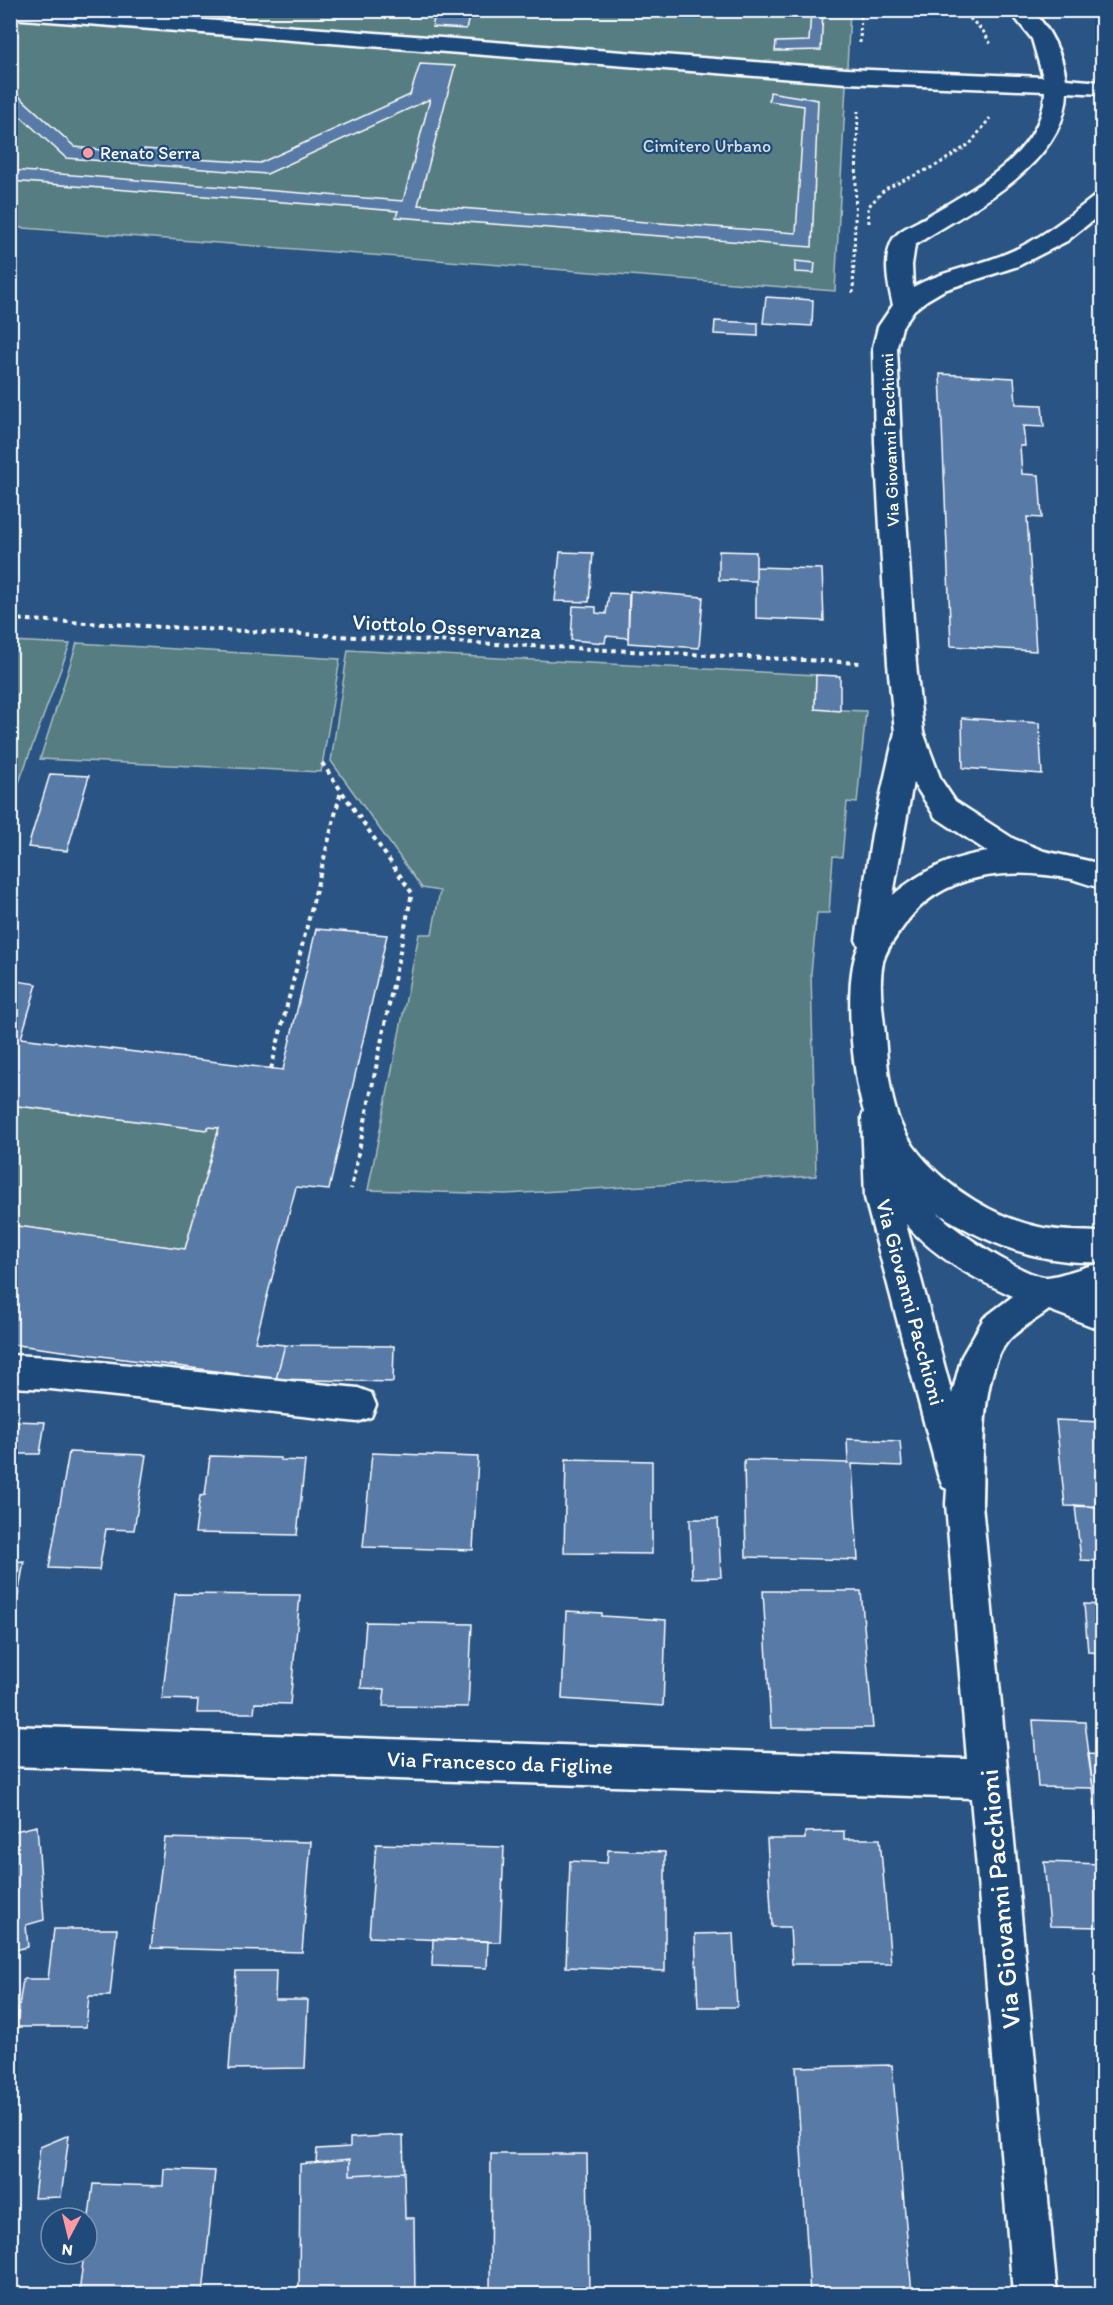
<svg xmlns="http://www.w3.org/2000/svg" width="1113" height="2305" font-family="Itim,sans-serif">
<rect width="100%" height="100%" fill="#2a5483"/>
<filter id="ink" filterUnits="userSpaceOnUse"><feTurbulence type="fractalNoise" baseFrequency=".0167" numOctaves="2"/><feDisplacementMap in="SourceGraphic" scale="12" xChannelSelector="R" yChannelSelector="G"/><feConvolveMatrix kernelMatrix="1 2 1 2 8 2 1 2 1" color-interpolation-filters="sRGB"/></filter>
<g filter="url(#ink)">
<!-- green -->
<path fill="#577d82" stroke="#abbec0" stroke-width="1.5" d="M10,11h840l-15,280 -824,-64z
M11,641l59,3 -59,160 -1,-163z
M77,643l263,16 -19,113 -281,-13z
M348,650l468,25 -1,34 51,2 -9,92 -10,-1 -5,55 -9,-1 -4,57h-12l-6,60 5,203 -310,18 -138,-4 51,-256h13l8,-43 -18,-3 -91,-127z
M11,1105l195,25 2,-3 11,1 -34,121 -174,-24z"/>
<!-- building -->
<path fill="#587aa6" stroke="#fff" stroke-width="1.5" d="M436,10h35l-5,19 -34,-2z
M811,10h12l-2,40 -46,1 1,-9 33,-1z
M420,64l35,2 -37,139 378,28 8,-127 -35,-5 1,-9 48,8 -6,147 -416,-30 2,-6 -388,-30v-11l393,31 27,-102 -163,75 -201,-16 -56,-51v-19l65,59 67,8 2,-6 51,4 -2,6 67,4 150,-68z
M795,261l20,2 -1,10 -19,-1z
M766,297l47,3 -1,26 -49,-3z
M715,321l43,2v13l-44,-2z
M940,374l74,4 2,26 26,1 2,22 -21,-1 2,20h-5l2,28 17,1 3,43 -15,-1 9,134 -85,-5z
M719,551l37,1v29l-37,-1z
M560,552l33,1 -4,49 -34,-1z
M756,567l66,2 2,52 -68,-3z
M630,591l73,6 -4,51 -71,-5z
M609,593l20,1 -1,44 -22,-2 -1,7 -34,-3 2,-34 23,1v6l10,1z
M816,675l24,1v35l-25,-2z
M962,718l77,5 3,51 -79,-6z
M50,774l39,2 -22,75 -39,-4z
M316,929l71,6 -58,255 -33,-3 -41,155 30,3 -9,34 -266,-35v-119l175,24 34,-121 -11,-1 -1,3 -197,-25v-125l27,4 -16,54 262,32z
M285,1345l109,1 -1,36 -117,-3z
M1056,1420l46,2v85l-37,-1z
M10,1421l35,1 -5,32h-30z
M847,1439l53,2 2,25 -50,-2 6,96 -112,-3 -2,-97 104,3z
M69,1452l77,3 -12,75 -28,-1 -7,41 -50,-2z
M372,1453l106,4 -5,93 -110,-3z
M210,1456l70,2v2l25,1 -8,74 -102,-2 5,-37 5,-1z
M566,1459l86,2v93l-88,-1z
M1075,1505l27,2v54l-21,-1z
M690,1519h28l3,58 -29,1z
M24,1561l-6,35h-8v-34z
M763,1591h98l12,137h-102z
M175,1594l125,1 -10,109 -35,-1 -1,10h-57l1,-13 -36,-1z
M1084,1604l18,1v48l-14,-1z
M566,1611l36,2v3l64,4 -3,86 -101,-7z
M366,1622l106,2 -4,83 -85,-1 2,-17 -24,-1z
M1033,1720l52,2 8,66 -55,-1z
M1088,1754l14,1v118l-9,-85z
M37,1826l7,94 -18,5 2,22 -18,4v-119z
M844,1831v8h36l11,125h-99l-2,-37h-18l-5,-88h38v-7z
M165,1838l146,4 -9,110 -151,-4z
M376,1844l128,3 -4,95 -131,-5z
M608,1850l57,2v119l-99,-4 4,-106 37,2z
M1044,1862l57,2 1,63 -52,-1z
M54,1929h63l-7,67h-21l-3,31h-70l7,-48h25z
M733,1933l4,74h-39l-3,-73z
M433,1939l55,2 -1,27 -55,-2z
M236,1971h40l-1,29h33l-3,68 -76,1z
M892,2065l20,229h-102l-14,-227z
M69,2135l-8,62 -27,1 6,-51z
M403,2135l1,37 -54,3v-16l-34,3 1,-13 33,-2v-9z
M491,2154h96l2,140h-99z
M350,2159v16l54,-3 1,46h9l1,76h-116l1,-130z
M164,2169l51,2 -12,123h-124l5,-40h3v-21l6,-49 70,2z"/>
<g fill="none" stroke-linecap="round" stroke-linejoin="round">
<defs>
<path id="minor" d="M10,10h64l772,59 197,8 -11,-38 -23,-29h23c18,19 30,43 34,69l36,3v12l-35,-2c-2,75 -99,118 -152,153l-3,20 1,22c27,-15 58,-20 87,-31 35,-13 64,-36 94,-59l8,-2v18l-35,28 -49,25 -74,24 -17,10 -13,10 -12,17 -5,20 4,96 15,221 7,68 18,48 14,21 59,38 30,12 58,13v24c-10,-2 -20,-6 -30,-9 -60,-12 -132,-8 -169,48 -7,10 -17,22 -20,35 -5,24 0,49 2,73 2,28 4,58 14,85 21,52 87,96 140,107 21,5 42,4 63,5v30c-59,3 -114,-17 -164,-49 16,18 83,61 106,64 11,1 45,-12 58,-14v30l-8,2 8,3v32l-53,-20c-13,10 -31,19 -41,31 -29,35 -24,118 -26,163l75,790h-44l-42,-496 -961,-32v-40l957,33 -21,-255 1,-15 -4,-2 -5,-12 -73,-277 -3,-81 2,-5c-11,-37 -22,-132 -5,-166l-3,-6 16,-106 23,-102 -7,-68 -13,-221 -2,-96 5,-20 15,-22c-5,-20 -10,-45 -1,-64 5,-11 24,-18 34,-24 46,-28 118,-63 119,-126l-199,-8 -836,-65zM913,782l22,35 53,35c-36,4 -68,20 -95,43zM906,1224c29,34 67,54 107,72l-29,22 -22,38 -10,38z
M10,1355l41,2 307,31 13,5 5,12 -5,12 -13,5 -307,-33 -41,-2z"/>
</defs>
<!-- minor casing -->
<use href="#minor" stroke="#fff" stroke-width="5"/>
<!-- path-far1 -->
<path stroke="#fff" stroke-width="3" stroke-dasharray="3 3" stroke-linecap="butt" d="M961,10l22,21 9,15
M860,43l1,-33
M869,223l-1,-16 17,-18 52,-24 33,-21 20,-26
M853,293l5,-182"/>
<!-- path -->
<path stroke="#fff" stroke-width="4" stroke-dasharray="4.5 4.5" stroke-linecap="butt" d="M10,619l851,44
M322,763l90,130 -61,296
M271,1069l70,-278"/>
<!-- minor -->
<use href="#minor" fill="#1f4a7a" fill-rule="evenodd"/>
</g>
</g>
<!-- markers -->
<circle fill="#ff9aa2" stroke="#1f4a7a" stroke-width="2" cx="88" cy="153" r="6"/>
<g text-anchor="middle" stroke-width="4.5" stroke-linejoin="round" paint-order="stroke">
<!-- far-park labels -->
<g font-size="18" fill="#d5dee0" stroke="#1f4a7a">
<text x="707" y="152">Cimitero Urbano</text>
</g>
<!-- far-poi labels -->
<g font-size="18" fill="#fff" stroke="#1f4a7a" text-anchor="start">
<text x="100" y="159">Renato Serra</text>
</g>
<!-- far-street labels -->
<g font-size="18" fill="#fff" stroke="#1f4a7a">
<text transform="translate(890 440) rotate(-92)" y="6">Via Giovanni Pacchioni</text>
</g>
<!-- street labels -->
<g font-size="22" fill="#fff" stroke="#1f4a7a">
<text transform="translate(447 626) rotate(3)" y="8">Viottolo Osservanza</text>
<text transform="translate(911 1302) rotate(75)" y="8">Via Giovanni Pacchioni</text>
<text transform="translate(500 1762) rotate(2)" y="8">Via Francesco da Figline</text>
</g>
<!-- near-street labels -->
<g font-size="27" fill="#fff" stroke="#1f4a7a">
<text transform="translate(1000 1899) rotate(-95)" y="9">Via Giovanni Pacchioni</text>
</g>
</g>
<!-- margin -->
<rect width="1113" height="2305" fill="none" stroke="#1f4a7a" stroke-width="36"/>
<rect x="18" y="18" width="1077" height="2269" fill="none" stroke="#fff" stroke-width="2" filter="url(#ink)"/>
<!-- north arrow -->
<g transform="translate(69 2236) rotate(187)"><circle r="28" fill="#1f4a7a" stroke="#7992af" stroke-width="1.5"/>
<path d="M0-4.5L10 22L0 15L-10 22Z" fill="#ff9aa2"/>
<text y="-9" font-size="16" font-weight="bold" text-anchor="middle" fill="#ffffff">N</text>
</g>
</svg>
